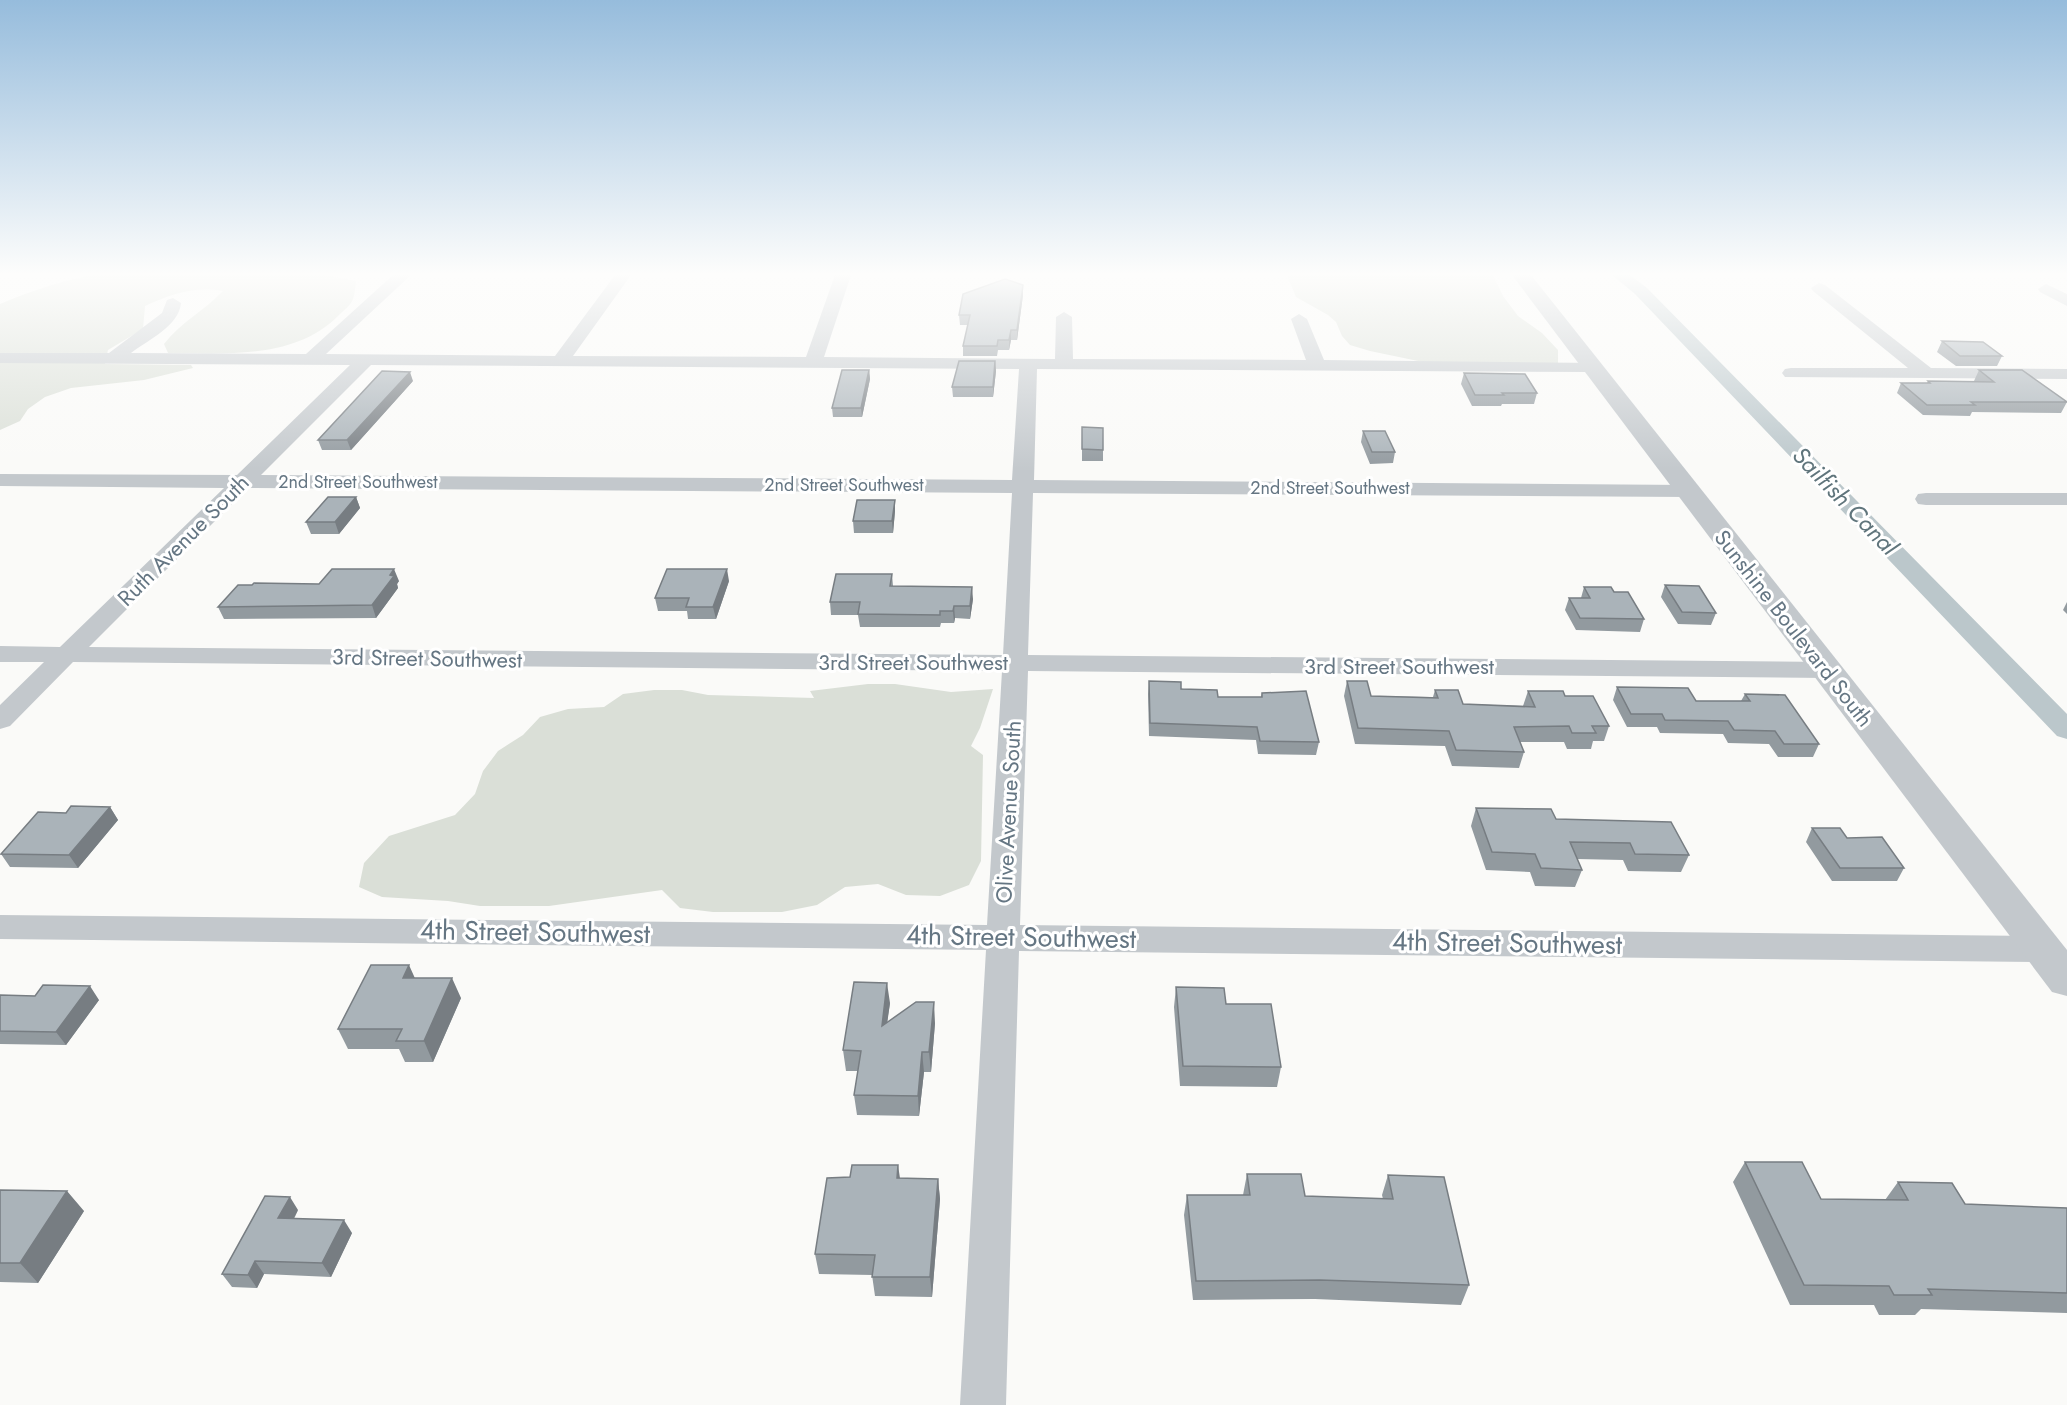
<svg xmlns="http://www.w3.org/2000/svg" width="2067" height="1405" font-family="Jost,sans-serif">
<rect width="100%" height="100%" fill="#fafaf8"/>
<!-- green -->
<path fill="#dadfd7" d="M93,275h232l31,6c-1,6 -1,13 -3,18 -2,6 -10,12 -15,17 -44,44 -112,37 -170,37l-4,-9c17,-22 40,-33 59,-53 -29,-5 -52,3 -78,15l-2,23 -35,21 -3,14 86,1 2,3 -49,12 -73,8 -26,9 -17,12 -8,12 -20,9v-126c31,-13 60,-23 93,-29z
M1287,275h206l10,21 15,20 24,17 16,17v18l-111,-1 -77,-16 -20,-6 -8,-9 -6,-14 -8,-7 -32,-18z
M868,684h27l56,8 42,-3 -13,39 -9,18 12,9 -2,106 -12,24 -29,11 -34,-1 -28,-11 -33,3 -28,18 -35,7h-69l-33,-4 -18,-18 -113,16h-69l-32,-5 -66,-4 -23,-10 5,-24 25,-27 66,-21 20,-21 8,-23 15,-20 25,-16 17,-18 28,-8 36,-2 19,-13 31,-4h28l26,5 106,3 -4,-7z"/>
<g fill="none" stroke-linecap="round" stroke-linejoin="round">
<!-- canal -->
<path fill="#bbc7cb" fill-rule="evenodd" d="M1612,275h18l17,13 420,426v25l-10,-3 -422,-442z"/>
<!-- minor -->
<path fill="#c3c8cc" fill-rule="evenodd" d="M393,275h18l-85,79 229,2 60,-81h16l-58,81 233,1 29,-82h16l-27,82 231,2 1,-42 8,-5 8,5 1,42 233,1 -15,-41 8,-5 8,5 17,41 273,3 3,4 -3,4 -6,1 -554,-3 -3,111 654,5 8,1 3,5 -3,5 -8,1 -655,-4 -5,162 799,7 9,2 4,6 -4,6 -9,2 -799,-7 -8,254 1023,11 12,4 5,9 -5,9 -12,4 -1024,-11 -13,454h-46l26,-455 -986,-11v-24l987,10 15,-254 -929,-9 -63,64 -10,3v-24l44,-43h-44v-16l60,1 164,-159 -224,-2v-12l237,1 113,-110 -350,-2v-10h109l53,-40 5,-13 6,-2 8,5c-2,23 -33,37 -50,50l175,1zM371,365l648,4 -7,111 -751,-5zM248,488l764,5 -9,162 -914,-8z
M1819,283l6,2 106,83 136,1v10l-282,-2 -3,-4 3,-4 6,-1h117l-95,-77 -2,-3z
M2046,284l21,10v12l-27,-14 -2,-3z
M1926,493h141v12h-141l-8,-1 -3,-5 3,-5z"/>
<!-- tertiary -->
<path fill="#c3c8cc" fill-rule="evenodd" d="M1512,275h19l536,675v46l-15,-4z"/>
</g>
<!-- wall -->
<path fill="#929a9f" d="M1023,285v10l-6,45h-6l-2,10h-11l-1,6h-34v-10l5,-21h-8l-1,-10z
M1942,341l60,15 -5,10h-41l-19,-14z
M995,361l1,10 -3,26h-40l-1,-10z
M869,370l1,9 -8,38h-29l-1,-9z
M1979,370l88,32 -6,11 -89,-1 -2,4 -47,-1 -26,-22 4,-10h26l1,-2 47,1 -1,-1z
M1464,373l73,20 -3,11h-32l-1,2h-29l-11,-22z
M413,381l-62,69h-29l-4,-10z
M1082,427l21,1v33h-21z
M1363,431l32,21 -2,11 -23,1 -9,-22z
M356,497l4,11 -21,26h-28l-5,-12z
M895,511l-2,22h-39l-1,-12z
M892,574l1,12 80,13 -3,20 -15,-1 -1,5h-13l-1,4h-80l-2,-12h-27l-1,-13z
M399,581l-2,3 1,4 -22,30 -152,1 -6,-12 101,-23z
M729,581l-13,38h-28l-1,-8h-29l-3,-13z
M1665,585l51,28 -5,12 -33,-1 -17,-27z
M1584,587l30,5 30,27 -4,13 -64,-2 -11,-20 4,-12h12z
M2067,602v12l-4,-4z
M1149,681l69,16h43l1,-4 57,49 -3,13 -58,-1 -2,-14 -107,-4 -1,-42z
M1347,681l24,15 62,1 2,-7 28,14 60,2 5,-15 37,5 44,30 -5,15h-11l-2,8h-24l-3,-7h-44l4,10 -5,16 -67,-2 -7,-20 -90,-2 -11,-48z
M1617,687l79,14h45l4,-7 74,50 -6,13h-35l-9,-13 -41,-1 -5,-9 -63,-1 -3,-6h-30l-14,-27z
M110,807l8,13 -40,48 -68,-1 -9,-13 65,-41z
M1476,808l80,11 133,36 -8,17 -53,-1 -5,-11 -46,-1 5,11 -7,17 -40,-1 -5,-14 -44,-2 -15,-44z
M1812,828l35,10 57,30 -7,13h-65l-26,-39z
M415,978l46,20 -28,64h-28l-6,-13h-51l-10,-20z
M1176,987l50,17 55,63 -4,20 -97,-1 -6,-79z
M0,995l99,5 -33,45 -66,-1z
M890,1003l-3,19 48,1 -4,49h-7l-5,44 -62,-1 -3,-20 4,-24h-12l-3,-21z
M1745,1162l76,37 64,1 13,-18 67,22 102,4v105l-146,-4 -6,6h-36l-5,-10h-84l-57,-123z
M1247,1174l58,22 78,3 -1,-4 6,-20 81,110 -8,20 -146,-6 -122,1 -9,-85 3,-20h56z
M900,1178l38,1 2,20 -8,98 -57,-1 -3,-21 -53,-1 -4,-20z
M0,1190l84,21 -46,72 -38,-1z
M298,1210l-4,9 58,14 -21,44 -67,-3 -7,14 -25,-1 -10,-13z"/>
<!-- shaded-wall -->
<path fill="#777d82" d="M1023,285v10l-6,45v-10z
M1011,330v10l-2,10v-10z
M995,361l1,10 -3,26v-10z
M869,370l1,9 -8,38 -1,-9z
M410,372l3,9 -62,69 -4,-10z
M356,497l4,11 -21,26 -4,-12z
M895,500v11l-2,22 -1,-12z
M394,569l5,12 -2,3 1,4 -22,30 -4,-13z
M727,569l2,12 -13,38 -3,-12z
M972,587l1,12 -3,20v-13z
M954,606l1,12 -1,5 -1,-12z
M110,807l8,13 -40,48 -9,-13z
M409,965l9,20 -15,-7z
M452,978l9,20 -28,64 -9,-21z
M887,983l3,20 -6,43 -2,-20z
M90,986l9,14 -33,45 -10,-13z
M934,1002l1,21 -4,49 -2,-20z
M922,1052l2,20 -5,44 -1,-20z
M898,1165l3,20 -4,-7z
M938,1179l2,20 -8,98 -2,-20z
M67,1191l17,20 -46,72 -18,-20z
M290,1197l8,13 -11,21 -9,-13z
M344,1220l8,13 -21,44 -9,-14z
M255,1261l9,13 -7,14 -9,-13z"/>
<!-- building -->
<path fill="#aab3b9" stroke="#777d82" stroke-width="1.5" d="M1005,279l18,6 -6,45h-6l-2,10h-11l-1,6h-34l7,-31h-11l4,-21z
M1942,341l41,1 19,14h-42z
M959,361h36l-2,26h-41z
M842,370h27l-8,38h-29z
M1979,370h43l45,32h-96l4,3h-48l-26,-22h29l-2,-2 66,1z
M382,371l28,1 -63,68h-29z
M1464,373l61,1 12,19h-35l2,2h-29z
M1082,427l21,1v22l-21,-1z
M1363,431h22l10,21h-23z
M328,497h28l-21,25h-29z
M857,500h38l-3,21h-39z
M332,569h62l-4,6 4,1 -22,29 -154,2 20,-22h14l2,-2 65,1z
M667,569h60l-14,38h-27l3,-9h-34z
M836,574h56l-2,12 82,1 -2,19h-16l-1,5h-13v4l-82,-1 2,-12h-30z
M1665,585l34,1 17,27 -34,-1z
M1584,587h27l3,5h14l16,27 -64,-1 -11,-20h21z
M1149,681l32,1v7l36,1 1,7h44v-4l44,-2 13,51 -59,-1 -3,-14 -107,-4z
M1347,681h20l4,15 67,2 -3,-8h23l5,14 72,3 -7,-16h35l2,5h28l16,30h-17l4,7h-24l-3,-7 -55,1 10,25 -68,-2 -7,-19 -91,-3z
M1617,687l71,1 8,13h54l-5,-7 40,1 34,49h-35l-9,-13 -41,-1 -6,-9 -63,-1 -3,-6h-31z
M71,806l39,1 -41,48 -68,-1 37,-42 28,1z
M1476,808l75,1 5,10 115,3 18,33 -54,-1 -5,-11 -60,-1 12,28 -41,-2 -6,-14 -43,-2z
M1812,828h28l7,10 35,-1 22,31h-64z
M371,965h38l-6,13h49l-28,63h-28l6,-12h-64z
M854,982l33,1 -5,43 34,-24h18l-5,50h-7l-4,44 -64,-1 7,-44 -18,-1z
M43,985l47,1 -34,46 -56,-1v-36l35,1z
M1176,987l48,1 2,16h45l10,63 -98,-1z
M1745,1162h57l19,37 87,1 -10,-18 54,1 13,21 102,4v85l-139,-4 4,6h-38l-5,-9 -85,-1z
M852,1165h46l-1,13 41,1 -8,98h-58l3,-22 -60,-1 12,-76 23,-1z
M1247,1174h54l4,22 88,3 -5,-24 56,2 25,108 -149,-5 -124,1 -9,-86h63z
M0,1190l67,1 -47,72h-20z
M265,1196l25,1 -12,21 66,2 -22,43 -67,-2 -7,14 -26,-1z"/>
<!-- sky -->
<linearGradient id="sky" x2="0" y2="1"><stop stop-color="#96bcdc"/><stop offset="0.58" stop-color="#fdfdfc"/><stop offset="1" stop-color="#fdfdfc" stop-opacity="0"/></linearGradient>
<rect width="2067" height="472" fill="url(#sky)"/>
<g text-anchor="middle" stroke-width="6" stroke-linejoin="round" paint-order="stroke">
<!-- far-street labels -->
<g font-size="18" fill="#657683" stroke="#fff">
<text x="358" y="488">2nd Street Southwest</text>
<text x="844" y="491">2nd Street Southwest</text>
<text x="1330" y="494">2nd Street Southwest</text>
</g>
<!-- street labels -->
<g font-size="22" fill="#657683" stroke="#fff">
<text transform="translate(183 540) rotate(-45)" y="8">Ruth Avenue South</text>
<text transform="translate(1794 628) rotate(52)" y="8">Sunshine Boulevard South</text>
<text transform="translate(427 658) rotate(1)" y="8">3rd Street Southwest</text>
<text x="913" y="670">3rd Street Southwest</text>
<text x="1399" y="674">3rd Street Southwest</text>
<text transform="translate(1008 812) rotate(-87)" y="8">Olive Avenue South</text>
</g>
<!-- water labels -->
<g font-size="24" font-style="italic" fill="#60757c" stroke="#fff">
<text transform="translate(1845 501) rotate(46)" y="8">Sailfish Canal</text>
</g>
<!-- near-street labels -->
<g font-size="27" fill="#657683" stroke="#fff">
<text transform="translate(535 932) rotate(1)" y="9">4th Street Southwest</text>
<text transform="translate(1021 937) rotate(1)" y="9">4th Street Southwest</text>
<text transform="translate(1507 943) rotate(1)" y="9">4th Street Southwest</text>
</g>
</g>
</svg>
